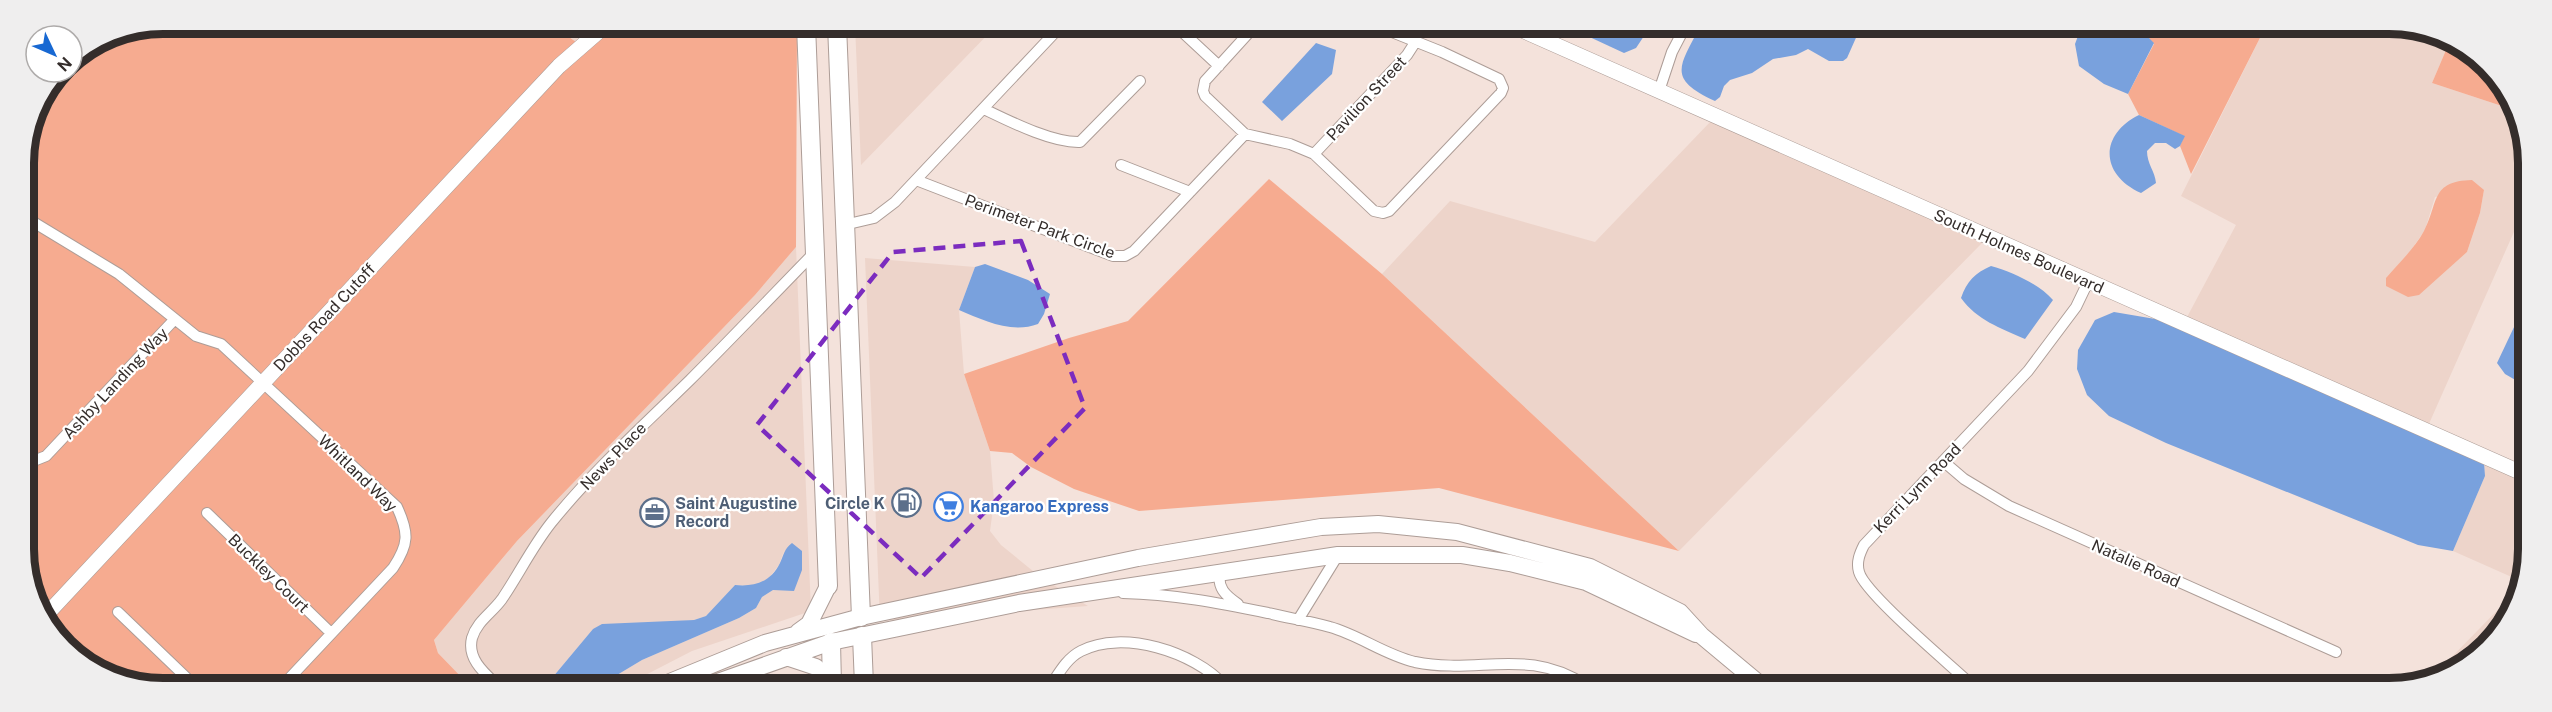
<svg xmlns="http://www.w3.org/2000/svg" width="2552" height="712" font-family="'Public Sans',sans-serif">
<rect width="100%" height="100%" fill="#f4e2db"/>
<!-- built -->
<path fill="#edd4ca" fill-rule="evenodd" d="M552,25h45l-21,17z
M855,25l141,1 -135,139z
M2265,28l160,1 24,14 -17,40 79,26 14,27v71l-97,219 -242,-107 50,-94 -55,-29zM2484,190l-4,23 -13,39 -18,15 -63,11 23,-25 16,-23 10,-33z
M1712,120l272,121 -305,310 -297,-277 68,-73 145,41z
M796,247l15,364 -119,40 -64,33h-26l40,-24 97,-42 17,-10 6,-11 11,-7 12,-42 -6,17 -10,13 -9,6 -11,2 -14,-1 -29,31 -12,4 -101,9 -46,55h-79l-30,-31 -4,-13 83,-99 238,-246z
M865,258l110,9 -16,43 5,64 26,77 4,50 -4,30 11,14 38,31 49,30 -208,15z
M2484,462l40,17 -1,103 -70,-31 32,-75z
M2523,584l-43,70 -42,17z"/>
<!-- green -->
<path fill="#f6ab90" d="M163,24l389,1 24,17 -532,566 -17,-32 -3,-422 11,-44 25,-38h12v-12l38,-26z
M618,25h179l-1,222 -41,48 -238,246 -83,99 4,13 30,31 -341,-1 -62,-36 -15,-28 513,-549 45,-39z
M2139,28h126l-74,146 -11,-28 4,-10 -45,-21 -11,-21 26,-50z
M2449,43l38,22 24,44 -79,-26z
M1269,179l113,95 297,277 -240,-63 -300,23 -65,-22 -43,-22 -19,-14 -22,-2 -26,-77 105,-36 59,-17z
M2472,180l12,10 -4,23 -13,39 -48,43 -11,2 -22,-11v-8c13,-15 28,-29 38,-47 15,-28 6,-50 48,-51z
M1087,674l24,11h-47z"/>
<!-- water -->
<path fill="#79a1dd" d="M1568,27h82l-14,21 -12,5z
M1700,27h157l2,4 -12,27 -4,3h-14l-21,-12 -12,6 -23,4 -21,14 -22,7 -6,6 -4,11 -5,4c-47,-22 -37,-33 -15,-74z
M2081,28h58l15,15 -26,51 -24,-10 -25,-18 -4,-22z
M1316,43l20,7 -4,24 -50,47 -20,-19z
M2139,115l46,21 -5,10 -5,3 -9,-6h-11l-8,8c0,13 8,20 9,32l-15,10c-42,-19 -41,-59 -2,-78z
M985,264l43,16 22,14 -6,20 -6,10c-27,10 -55,-4 -79,-14l16,-43z
M1991,266c21,6 48,18 62,34l-28,39c-25,-11 -48,-19 -64,-41 6,-17 14,-25 30,-32z
M2114,312l53,9 317,141 1,14 -32,75 -35,-6 -252,-102 -57,-27 -22,-21 -10,-26 1,-19 17,-30z
M2515,325h10l-1,60 -19,-11 -8,-11z
M792,543l10,8v19l-8,21 -21,-1 -11,7 -6,11 -17,10 -97,42 -40,24h-55l46,-55 9,-5 92,-4 12,-4 29,-31c19,2 36,-3 45,-22 4,-8 4,-14 12,-20z"/>
<g fill="none" stroke-linecap="round" stroke-linejoin="round">
<defs>
<path id="street" d="M1176,26l43,40
M1255,26l-50,55 -2,10 2,5 40,38 45,10 24,10 60,57 9,2 6,-2 112,-118 2,-5 -4,-9 -57,-27 -65,-26
M1659,91l13,-39 13,-25
M984,109c25,12 68,34 96,33l60,-61
M1314,154l93,-99 9,-14
M1121,165l69,27
M916,180l197,76h12l9,-5 111,-117
M25,217l94,57 77,62 25,8 176,163c12,26 12,37 -4,61l-109,116
M844,225l30,-7 21,-16 166,-176
M1943,461l21,18 45,27 327,146
M26,464l20,-8 128,-136
M207,513l124,120
M1220,571c-3,17 5,24 18,33
M1123,593c50,1 96,10 145,20 20,5 42,8 62,14 29,8 55,28 85,35 64,13 113,-16 172,24
M118,612l74,71
M1298,620l40,-65
M496,684c-13,-12 -29,-26 -24,-46 5,-17 20,-25 30,-39 17,-25 30,-52 49,-76 42,-52 92,-97 139,-143 42,-42 83,-85 124,-127
M1051,685c8,-12 16,-27 30,-34 42,-22 113,1 143,34
M1974,687c-22,-21 -109,-93 -115,-115 -3,-10 1,-19 5,-27l164,-174 48,-64 12,-25"/>
<path id="secondary" d="M1515,27l1009,447
M47,614l512,-548 47,-41"/>
<path id="primary" d="M798,632l11,-8 19,-38
M786,657l30,10 16,18
M665,684l100,-41 96,-26 277,-59 183,-31 57,-3 79,8 133,35 90,45 22,24 60,50
M712,684l119,-42 188,-39 319,-48h124l48,8 76,19 110,52"/>
<path id="highway" d="M806,25l22,561
M837,25l24,592
M862,636l2,49
M831,642l1,43"/>
</defs>
<!-- street casing -->
<use href="#street" stroke="#ad9d97" stroke-width="12"/>
<!-- secondary casing -->
<use href="#secondary" stroke="#ad9d97" stroke-width="16"/>
<!-- primary casing -->
<use href="#primary" stroke="#ad9d97" stroke-width="18"/>
<!-- highway casing -->
<use href="#highway" stroke="#ad9d97" stroke-width="20"/>
<!-- street -->
<use href="#street" stroke="#fff" stroke-width="10"/>
<!-- secondary -->
<use href="#secondary" stroke="#fff" stroke-width="15"/>
<!-- primary -->
<use href="#primary" stroke="#fff" stroke-width="16"/>
<!-- highway -->
<use href="#highway" stroke="#fff" stroke-width="18"/>
</g>
<!-- marked area -->
<path fill="none" stroke="#7b2cbf" stroke-width="4.5" stroke-dasharray="12 8" stroke-linejoin="round" d="M1021,241l64,167 -164,170 -164,-153 136,-173z"/>
<!-- icons -->
<defs>
<symbol id="fuel-ring" viewBox="-11 -11 22 22"><circle r="9.5" fill="#fff" stroke="#5c6f8a" stroke-width="1.5"/><path d="M-5.5-6h7V0h2V4h1.3V-2.5L3-4.5l.8-.8L6-3V5H2.5V1h-1V6h-7ZM-4.2-4.7v3.2H.2V-4.7Z" fill="#5c6f8a"/></symbol>
<symbol id="supermarket-ring" viewBox="-11 -11 22 22"><circle r="9.5" fill="#fff" stroke="#3f7fe0" stroke-width="1.5"/><path d="M-6-5.5h2.5l.6 2H6L4.5 2H-2.5L-4.4-4H-6ZM-1.5 3.2a1.3 1.3 0 1 0 .1 0ZM3 3.2a1.3 1.3 0 1 0 .1 0Z" fill="#3f7fe0"/></symbol>
<symbol id="office-ring" viewBox="-11 -11 22 22"><circle r="9.5" fill="#fff" stroke="#5c6f8a" stroke-width="1.5"/><path d="M-6-3h4V-5.5h4V-3h4V5H-6ZM-1-4.5V-3h2v-1.5ZM-6 0V1H6V0Z" fill="#5c6f8a"/></symbol>
</defs>
<g fill-rule="evenodd">
<use href="#fuel-ring" x="890" y="486" width="33" height="33"/>
<use href="#supermarket-ring" x="932" y="490" width="33" height="33"/>
<use href="#office-ring" x="638" y="496" width="33" height="33"/>
</g>
<g text-anchor="middle" stroke-width="4.5" stroke-linejoin="round" paint-order="stroke">
<!-- street labels -->
<g font-size="16" fill="#342d2b" stroke="#fff">
<text transform="translate(1366 98) rotate(-47)" y="6">Pavilion Street</text>
<text transform="translate(1040 226) rotate(20)" y="6">Perimeter Park Circle</text>
<text transform="translate(2019 251) rotate(24)" y="6">South Holmes Boulevard</text>
<text transform="translate(324 317) rotate(-47)" y="6">Dobbs Road Cutoff</text>
<text transform="translate(115 383) rotate(-47)" y="6">Ashby Landing Way</text>
<text transform="translate(613 456) rotate(-46)" y="6">News Place</text>
<text transform="translate(358 473) rotate(44)" y="6">Whitland Way</text>
<text transform="translate(1917 488) rotate(-46)" y="6">Kerri Lynn Road</text>
<text transform="translate(2136 563) rotate(24)" y="6">Natalie Road</text>
<text transform="translate(269 573) rotate(44)" y="6">Buckley Court</text>
</g>
<!-- service labels -->
<g font-size="16" font-weight="bold" fill="#4e5e75" stroke="#fff" text-anchor="start">
<text x="675" y="509">Saint Augustine<tspan x="675" dy="18">Record</tspan></text>
<text x="885" y="509" text-anchor="end">Circle K</text>
</g>
<!-- shop labels -->
<g font-size="16" font-weight="bold" fill="#366cbe" stroke="#fff" text-anchor="start">
<text x="970" y="512">Kangaroo Express</text>
</g>
</g>
<!-- crop -->
<path d="M0 0H2552V712H0ZM163 34H2389A129 129 0 0 1 2518 163V549A129 129 0 0 1 2389 678H163A129 129 0 0 1 34 549V163A129 129 0 0 1 163 34Z" fill="#efeeee" fill-rule="evenodd"/>
<path fill="none" stroke="#342d2b" stroke-width="8" d="M163 34H2389A129 129 0 0 1 2518 163V549A129 129 0 0 1 2389 678H163A129 129 0 0 1 34 549V163A129 129 0 0 1 163 34Z"/>
<!-- north arrow -->
<g transform="translate(54 54) rotate(134)"><circle r="28" fill="#ffffff" stroke="#aeabaa" stroke-width="1.5"/>
<path d="M0-4.5L10 22L0 15L-10 22Z" fill="#1768d2"/>
<text y="-9" font-size="16" font-weight="bold" text-anchor="middle" fill="#342d2b">N</text>
</g>
</svg>
